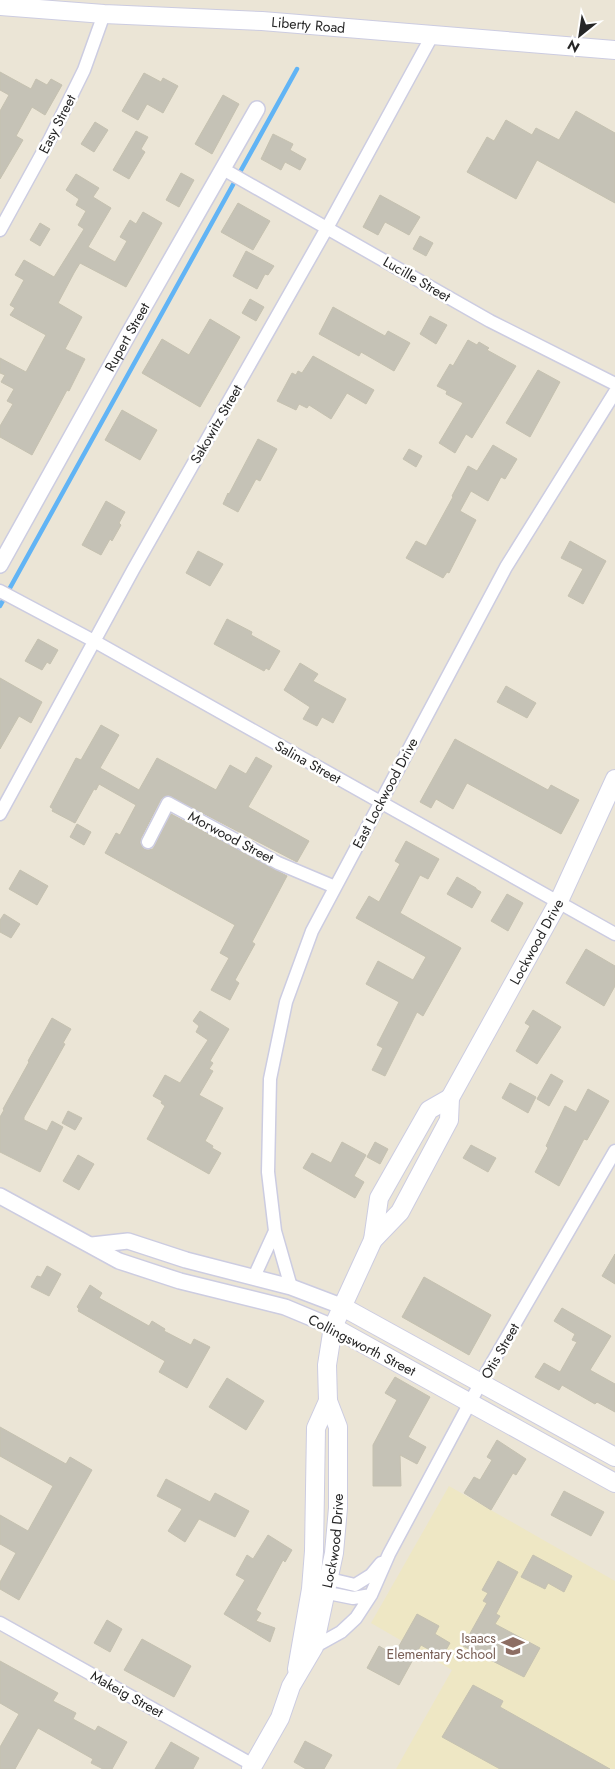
<svg xmlns="http://www.w3.org/2000/svg" width="615" height="1769" font-family="Jost,sans-serif">
<rect width="100%" height="100%" fill="#ebe5d6"/>
<!-- education -->
<path fill="#eee7c4" d="M449,1486l166,95v188h-219l56,-99 -81,-47z"/>
<g fill="none" stroke-linecap="round" stroke-linejoin="round">
<!-- stream -->
<path stroke="#61b4f5" stroke-width="4.5" d="M0,606l297,-537"/>
</g>
<!-- building -->
<path fill="#c5c2b6" stroke="#c5c1b0" d="M0,72l31,17 5,-10 11,6 4,-6 11,6 -17,30 -13,-8 -16,29 7,4 -23,39v-68l9,-16 -9,-5z
M144,73l17,9 2,-4 15,8 -15,27 -16,-9 -9,16 -16,-9z
M223,95l16,9 -27,50 -17,-10z
M576,111l39,22v70l-78,-43 -21,39 -49,-27 20,-35 7,4 12,-21 26,15 4,-7 23,12z
M95,122l13,8 -14,22 -13,-8z
M136,131l12,6 -7,12 4,3 -16,27 -16,-9z
M273,134l20,10 -3,6 16,9 -6,11 -15,-8 -4,8 -20,-11z
M181,173l13,7 -15,27 -13,-7z
M76,174l23,14 -6,9 18,11 -23,39 27,15 12,-21 -7,-4 10,-17 6,4 7,-12 19,11 -36,64 -46,-24 -6,10 -16,30 24,14 -17,32 20,10 -16,32 -2,-1 -35,65 -32,-18v-11l13,-22 -6,-3 7,-12 -13,-7 4,-7 -5,-2v-15l26,14 20,-37 -36,-20 5,-7 -5,-3 14,-25 -9,-5 9,-15 30,17 30,-48 -6,-4 8,-14 -10,-6 3,-6 -13,-9z
M380,195l40,22 -11,18 -24,-13 -7,13 -15,-8z
M238,203l32,18 -17,29 -32,-18z
M40,223l10,6 -10,17 -10,-6z
M420,236l13,7 -7,13 -13,-7z
M246,251l28,15 -6,9 -3,-1 -8,15 -24,-13z
M250,299l14,8 -8,14 -14,-8z
M333,307l52,29 3,-5 22,12 -16,28 -33,-19 -2,4 -40,-22z
M430,316l17,9 -11,19 -16,-10z
M210,319l30,18 -40,70 -58,-34 20,-34 27,16z
M468,340l9,5 2,-3 10,6 -2,2 29,16 -44,72 -6,-4 -11,19 -16,-10 24,-40 -17,-9 1,-3 -10,-5 13,-22 3,2z
M313,356l61,34 -8,14 -19,-11 -16,26 -22,-14 -2,3 -8,-4 -3,6 -19,-9 15,-28 4,2 2,-4 4,2z
M538,370l22,12 -30,55 -24,-14z
M122,410l35,20 -17,30 -35,-20z
M258,439l19,10 -17,32 -4,-2 -18,33 -15,-8 5,-11 1,1z
M493,445l24,14 -12,20 -4,-2 -13,24 -17,-10 -11,20 16,9 -27,53 -2,-1 -4,6 -37,-20 10,-17 10,5 27,-49 -1,-1 16,-30 9,5z
M409,449l13,7 -6,11 -13,-8z
M106,501l19,11 -6,11 2,2 -9,16 -2,-2 -9,16 -19,-10z
M570,541l36,20 -23,43 -15,-8 15,-27 -22,-11z
M198,551l25,13 -13,22 -24,-13z
M227,619l25,13 -1,3 29,16 -11,19 -3,-2 -2,3 -50,-27z
M38,639l20,11 -8,14 -3,-2 -5,8 -17,-9z
M300,663l18,11 -5,7 33,18 -13,24 -11,-6 -5,9 -14,-7 7,-12 -26,-17z
M0,678l42,24 -11,21 -12,-7 -19,33z
M506,686l30,17 -9,15 -30,-16z
M101,725l18,10 -19,33 39,22 18,-32 59,32 14,-25 16,9 10,-17 16,9 -24,41 61,34 -12,21 -2,-1 -127,-66 -7,4 -20,39 -1,5 4,6 4,1 5,-1 18,-35 116,62 -35,66 3,2 -20,36 4,3 -9,17 -19,-10 18,-32 -9,-5 15,-28 -130,-72 11,-20 4,2 16,-30 -37,-21 -3,6 -2,-1 -19,34 -23,-12 1,-2 -3,-2 26,-49 5,2z
M455,739l93,51 3,-5 28,15 -18,34 -94,-51 -14,26 -17,-10 -5,9 -11,-6z
M77,824l14,8 -7,13 -14,-8z
M406,841l33,18 -11,20 -8,-4 -20,38 61,35 -38,68 -6,-4 -32,64 -13,-6 11,-22 -6,-3 22,-43 -33,-18 12,-23 35,19 13,-23 -70,-39 13,-22 10,6 21,-38 -5,-3z
M20,870l28,16 -11,19 -28,-16z
M457,877l19,11v1l5,3 -9,16 -25,-14z
M507,894l16,9 -15,28 -17,-10z
M4,914l16,10 -9,14 -11,-6v-12z
M586,949l29,17v20l-11,20 -38,-23z
M533,1010l28,17 -24,37 -21,-13 14,-25 -5,-3z
M200,1011l29,18 -19,32 3,2 -4,6 4,2 -14,24 24,13 -18,33 8,5 -1,2 9,5 -12,21 -62,-35 18,-33 -4,-3 1,-2 -9,-5 12,-21 15,8 28,-43 -12,-8 3,-6 -6,-5z
M52,1018l19,11 -8,14 2,1 -41,73v3l23,11 5,-10 11,6 -23,45 -40,-20v-35l4,-7 -1,-1 26,-47 -1,-1z
M551,1074l12,7 -14,25 -12,-7z
M510,1083l26,14 -8,16 -26,-15z
M588,1089l21,12 -22,39 -3,-1 -25,47 -24,-14 13,-24 -2,-2 19,-40 11,6z
M68,1111l14,7 -7,12 -13,-7z
M342,1142l24,13 -12,21 10,6 -9,16 -52,-30 9,-15 19,10z
M375,1142l13,7 -8,15 -13,-7z
M471,1145l25,13 -8,14 -25,-14z
M78,1155l16,9 -15,26 -16,-9z
M615,1254v30l-13,-8z
M47,1266l14,8 -12,22 -18,-9 6,-11 4,1z
M424,1277l67,38 -22,40 -67,-38z
M90,1285l12,8 -3,5 50,28 3,-5 13,8 -1,2 27,14 3,-6 16,8 -23,41 -28,-16 6,-11 -87,-50 1,-2 -2,-2z
M562,1308l49,28 -21,34 25,14v28l-18,-10 -2,2 -33,-19 -3,5 -24,-13 9,-14 16,9 17,-30 -5,-2 3,-6 -21,-13z
M395,1377l35,20 -22,40 18,10 -9,17 -17,-9 1,31h-28v-41l24,-45 -12,-7z
M227,1378l37,23 -18,29 -37,-23z
M0,1427l66,37 4,-7 22,13 -73,130 -19,-11v-7l16,-29 -16,-9v-29l28,16 25,-45 -53,-30z
M497,1440l29,19 -10,16 -3,-2 -22,37 -27,-17 10,-16 6,3 12,-20 -5,-3z
M166,1479l44,23 5,-9 34,18 -14,26 -36,-18 -14,23 -17,-11 14,-22 -25,-13z
M564,1491l40,21 -13,24 -40,-21z
M268,1535l24,15 -7,12 -2,-2 -27,50 5,3 -5,8 19,7 -5,14 -46,-28 21,-34 -9,-5 11,-20 6,4z
M533,1555l39,21 -8,16 -16,-9 -3,6 -24,-12z
M498,1561l20,11 -22,42 4,2 -5,8 45,24 -16,29 -61,-31 24,-43 -4,-2 5,-8 -6,-3z
M417,1614l22,12 -4,8 15,9 -8,14 -21,-12 -22,40 -32,-17 12,-22 15,9z
M107,1620l15,9 -12,23 -16,-9z
M142,1639l49,27 -17,31 -50,-27z
M0,1661l58,32 -5,8 23,12 -3,6 22,12 3,-5 29,16 -15,27h-9l-12,-6 2,-4 -55,-31 -23,41h-15v-22l19,-33 -19,-11z
M473,1685l30,16 -3,6 110,62h-110l-58,-32z
M305,1741l27,14 -8,14h-18l-12,-7z
M171,1742l28,16 -6,11h-38z"/>
<g fill="none" stroke-linecap="round" stroke-linejoin="round">
<defs>
<path id="minor" d="M223,169l267,152 125,63
M0,230l50,-91 34,-69 20,-56
M0,591l94,50 521,293
M0,814l133,-244 194,-342 106,-194
M148,842l20,-39 110,60 57,24
M254,1277l21,-46
M291,1287l-16,-56 -7,-59 2,-93 16,-77 26,-71 194,-364 109,-175
M321,1577l34,8 16,-10 10,-12
M318,1591l35,7 18,-3
M0,1623l253,142
M314,1647l27,-15 15,-14 15,-23 18,-41 92,-172 134,-231"/>
<g id="tertiary">
<path id="s1" d="M0,565l129,-232 128,-224"/>
<path d="M0,1196l119,65 61,20 105,26 48,20"/>
<path d="M92,1245l36,-4 58,19 105,27 50,19"/>
</g>
<g id="secondary">
<path id="s2" d="M0,6l104,8 158,7 353,29"/>
<path d="M373,1240l6,-42 50,-88 21,-12"/>
<path d="M341,1306l274,151"/>
<path d="M333,1327l282,156"/>
<path d="M297,1669l14,-80 3,-38 2,-123 12,-27"/>
<path id="s3" d="M251,1769l29,-51 11,-32 23,-39 20,-94 4,-45v-81l-10,-26 -1,-36 6,-38 40,-87 27,-28 49,-92 1,-22 109,-197 56,-122"/>
</g>
</defs>
<!-- minor casing -->
<use href="#minor" stroke="#cccce1" stroke-width="15"/>
<!-- tertiary casing -->
<use href="#tertiary" stroke="#cccce1" stroke-width="18"/>
<!-- secondary casing -->
<use href="#secondary" stroke="#cccce1" stroke-width="20"/>
<!-- minor -->
<use href="#minor" stroke="#fff" stroke-width="12"/>
<!-- tertiary -->
<use href="#tertiary" stroke="#fff" stroke-width="15"/>
<!-- secondary -->
<use href="#secondary" stroke="#fff" stroke-width="18"/>
</g>
<!-- icons -->
<defs>
<symbol id="school-bare" viewBox="-9 -9 18 18"><path d="M0-5L7-2L0 1L-7-2ZM-4 1L0 2.5L4 1V4Q0 6-4 4Z" fill="#8d6e63" stroke="#fff" stroke-width="2.5" paint-order="stroke"/></symbol>
</defs>
<g fill-rule="evenodd">
<use href="#school-bare" x="497" y="1630" width="32" height="32"/>
</g>
<g text-anchor="middle" stroke-width="5" stroke-linejoin="round" paint-order="stroke">
<!-- street labels -->
<g font-size="14" fill="#262626" stroke="#fff">
<text dy="5" stroke="none"><textPath href="#s2" startOffset="309">Liberty Road</textPath></text>
<text transform="translate(57 124) rotate(-63)" y="5">Easy Street</text>
<text transform="translate(417 279) rotate(30)" y="5">Lucille Street</text>
<text dy="5" stroke="none"><textPath href="#s1" startOffset="261">Rupert Street</textPath></text>
<text transform="translate(216 424) rotate(-60)" y="5">Sakowitz Street</text>
<text transform="translate(308 762) rotate(29)" y="5">Salina Street</text>
<text transform="translate(385 793) rotate(-62)" y="5">East Lockwood Drive</text>
<text transform="translate(231 837) rotate(28)" y="5">Morwood Street</text>
<text dy="5" stroke="none"><textPath href="#s3" startOffset="902">Lockwood Drive</textPath></text>
<text transform="translate(362 1345) rotate(27)" y="5">Collingsworth Street</text>
<text transform="translate(500 1351) rotate(-60)" y="5">Otis Street</text>
<text dy="5" stroke="none"><textPath href="#s3" startOffset="246">Lockwood Drive</textPath></text>
<text transform="translate(127 1694) rotate(29)" y="5">Makeig Street</text>
</g>
<!-- education labels -->
<g font-size="14" fill="#785e54" stroke="#fff" text-anchor="end">
<text x="496" y="1643">Isaacs<tspan x="496" dy="16">Elementary School</tspan></text>
</g>
</g>
<!-- north arrow -->
<g transform="translate(580 35) rotate(210)" stroke="#ffffff" stroke-width="4" paint-order="stroke">
<path d="M0-4L9 19L0 12L-9 19Z" fill="#262626"/>
<text y="-8" font-size="14" font-weight="bold" text-anchor="middle" fill="#262626">N</text>
</g>
</svg>
